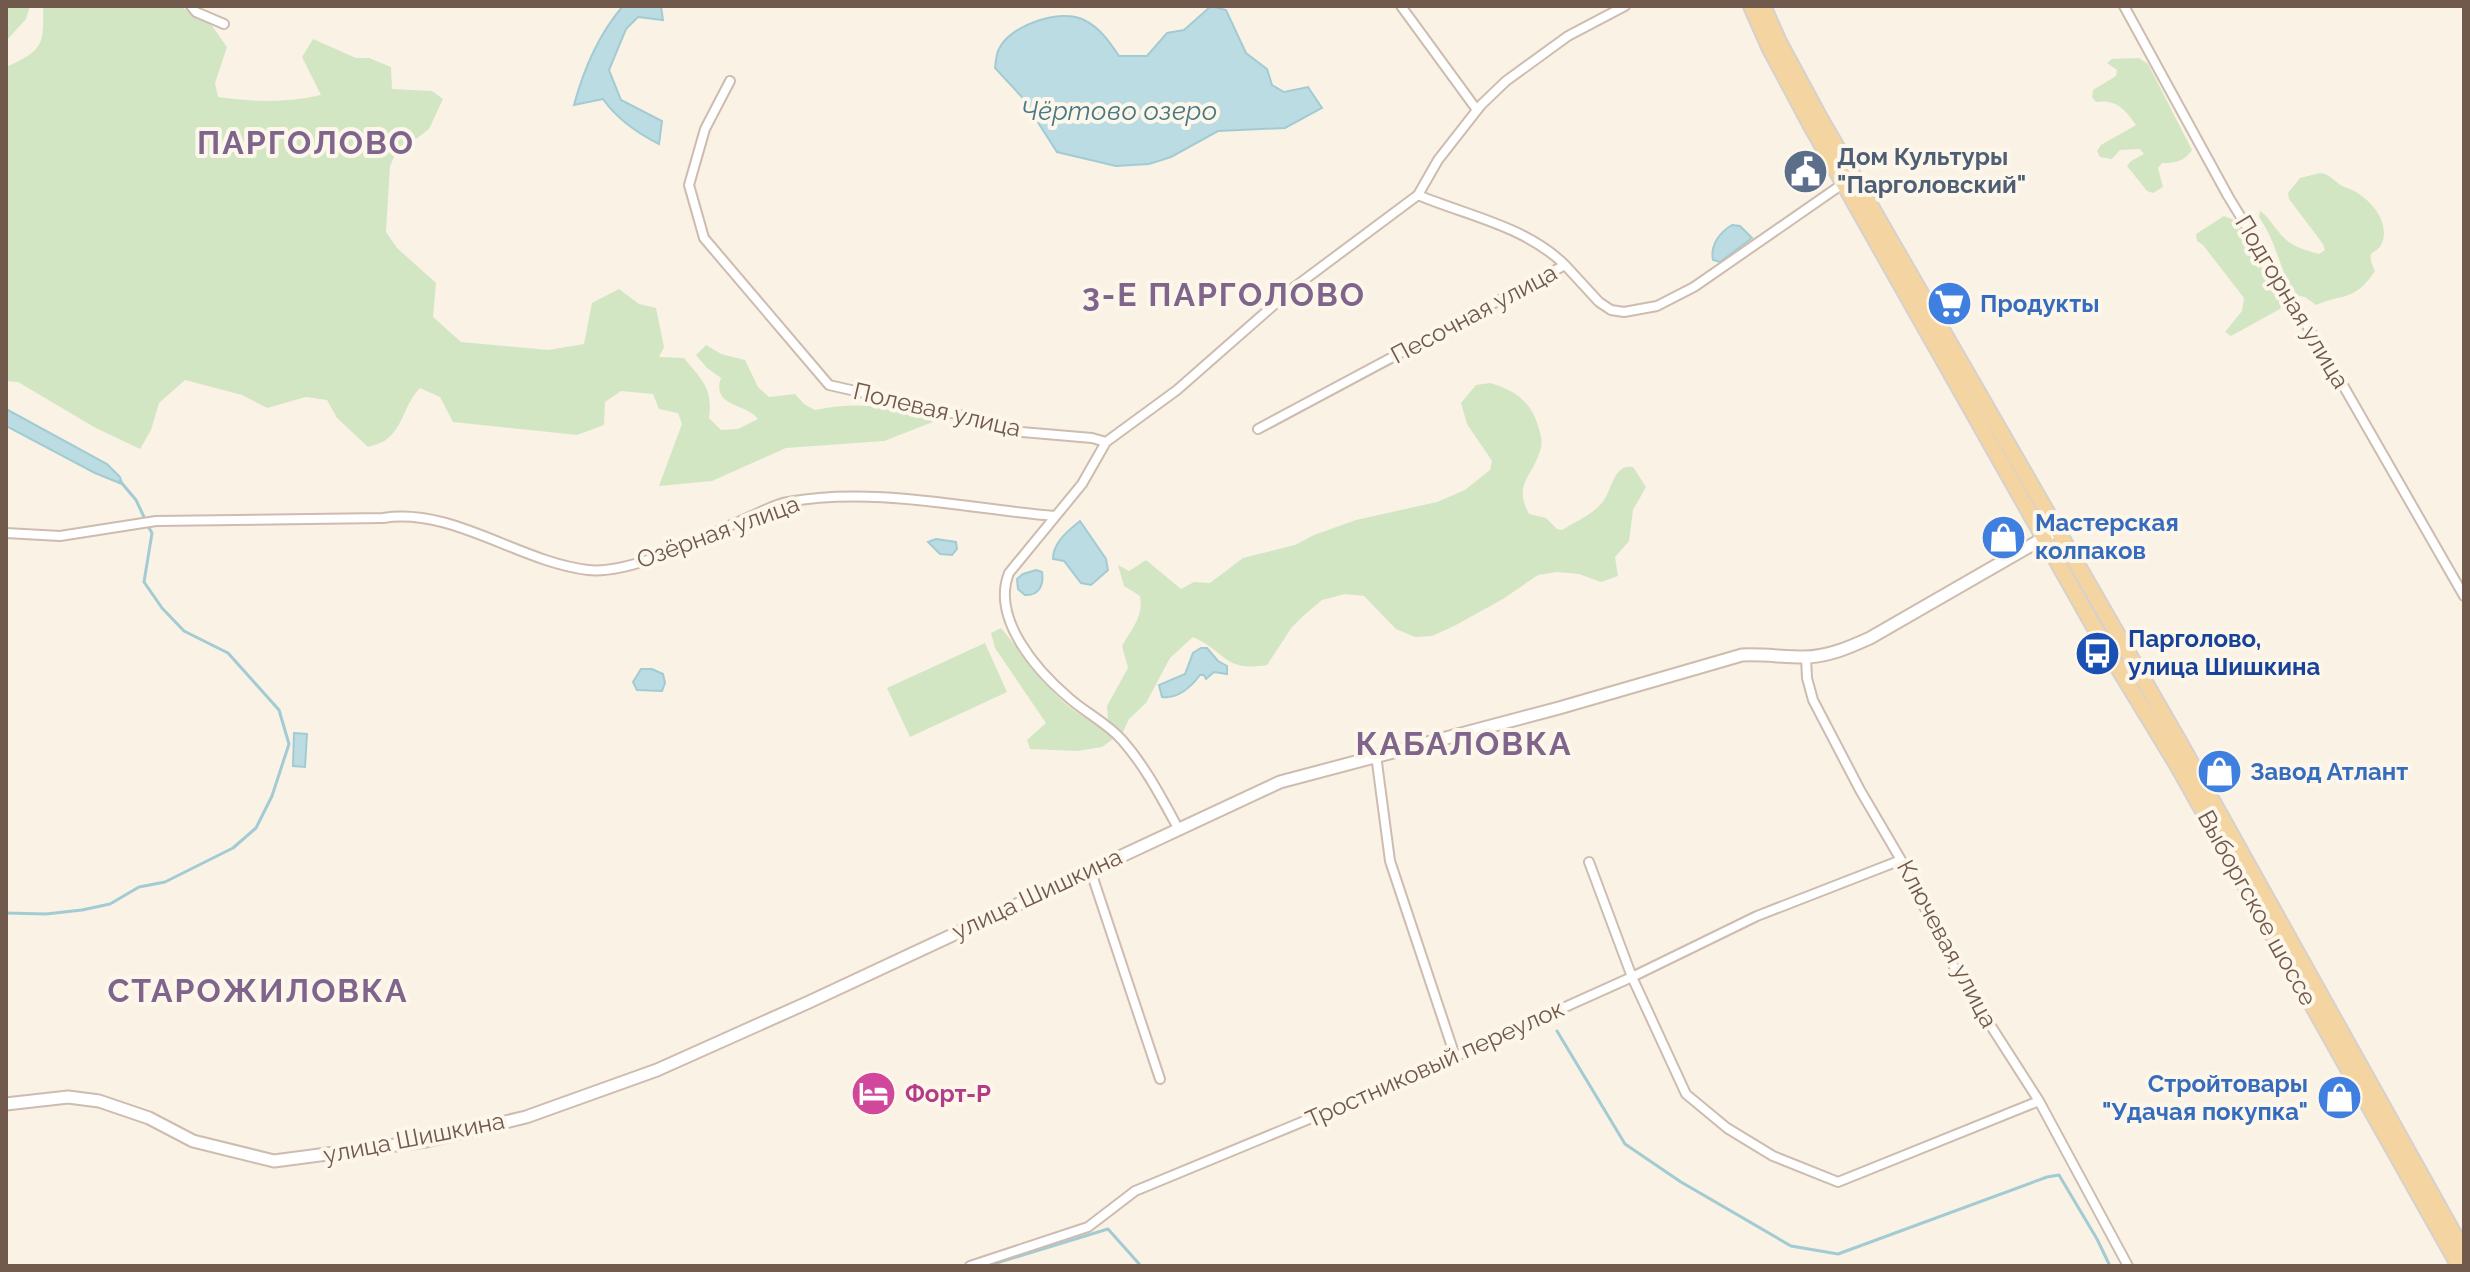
<svg xmlns="http://www.w3.org/2000/svg" width="2470" height="1272" font-family="Raleway,sans-serif">
<rect width="100%" height="100%" fill="#faf2e4"/>
<!-- green -->
<path fill="#d2e6c4" d="M6,6h24l-4,13 -20,22z
M43,6h136l31,17 17,24 -12,36 3,14c36,5 68,6 103,-2l-19,-38 11,-18 43,19h13l22,9 1,22 40,2 11,8 -14,30 -34,26 -5,11 -4,66 11,16 39,35 -3,34 28,25 87,8 36,-6 8,-41 27,-14 20,15 17,4 8,39 -5,10 25,1c18,22 29,30 25,60l12,12 17,-1 20,-10c-12,-16 -47,-12 -37,-41l-14,-10 -11,-13 10,-10 15,9 24,6 13,27 11,10 26,-3 9,10 11,6c42,-9 78,-3 119,6l-1,6 -49,19 -98,7 -74,33 -53,5 23,-62 -4,-11 -19,-4 -6,-15 -32,-3 -16,11 -1,23 -27,10 -124,-13 -13,-25 -20,-9c-15,15 -17,39 -33,51 -5,4 -13,6 -19,8l-31,-29 -10,-18 -21,-3 -39,11 -25,-13 -57,-15 -26,23 -8,27 -11,19 -46,-22 -76,-45 -12,-1v-314c37,-17 38,-21 37,-61z
M2139,58l9,6 44,86c-8,12 -17,13 -30,13l-4,5 5,19 -10,6 -6,-2 -20,-25 4,-5 13,-7 -4,-5 -20,1 -8,9 -12,-2 -3,-6 4,-6 35,-20c-11,-16 -20,-26 -40,-23l-4,-5 1,-7 23,-14 1,-6 -10,-7 5,-4z
M2320,173c12,1 16,12 27,15 18,6 42,29 36,52 -4,17 -20,6 -8,31 -20,30 -30,22 -59,34l-11,-8 -13,-3c-11,-26 -17,-54 -33,-77l1,-6c8,5 12,13 18,20 11,15 24,18 41,23l6,-4 -2,-6 -34,-45 -1,-6 12,-15z
M2224,216l13,5 45,82 -2,6 -49,27 -6,-4 17,-21 2,-13 -41,-53 -6,-4 -1,-7z
M1490,383c24,7 41,18 48,43 3,9 5,16 2,25 -8,26 -27,33 -11,63l17,4 11,11 5,1c13,-8 29,-15 39,-26 12,-13 11,-40 32,-37l13,20 -13,23 -4,31 -14,16 3,19 -17,6 -22,-8 -22,-2 -19,3 -35,24 -49,27 -22,10 -17,1 -19,-8 -32,-33 -19,-2 -23,6 -19,16 -11,11 -25,38c-44,7 -40,-13 -74,-28l-23,21 -24,45 -17,16 -6,13 -21,15 -25,4 -47,-2 -3,-9 19,-17 -51,-75 -4,-15 10,-5c29,34 60,87 105,98l2,-5 -1,-15 21,-38 -6,-22c9,-17 22,-29 18,-50l-16,-10 -6,-21 11,6 17,-11 35,29 13,-7 16,1 33,-25 52,-13 19,-10 42,-15 81,-18 28,-12 25,-20 2,-9 -25,-37 -6,-21 15,-18z
M985,643l22,49 -97,45 -23,-49z"/>
<!-- water -->
<path fill="#bbdce2" stroke="#a2cbd3" stroke-width="2" d="M623,6h38l2,14 -25,-3 -12,12 -17,41 12,30 41,21 -3,23c-22,-11 -42,-25 -56,-45l-29,6c10,-37 24,-70 49,-99z
M1211,6l15,4 20,43 21,16 5,16 12,7 24,-5 14,21 -37,20 -67,3 -47,26 -22,7 -33,2 -59,-14 -36,-56 -26,-28c1,-6 1,-14 4,-19 11,-24 62,-41 85,-29 16,8 25,21 35,36h28l20,-23 17,-3z
M1732,225l8,1 12,12 -32,24 -7,-2c-3,-15 7,-28 19,-35z
M6,409l101,55 13,13 2,7 -27,-11 -89,-47z
M1080,521l26,38 2,11 -17,15 -10,-2 -17,-22 -11,-2c0,-17 15,-28 27,-38z
M936,539l20,3 1,7 -5,6 -12,-1 -12,-12z
M1036,570l6,2c2,13 -3,24 -17,23l-7,-6 -1,-10 6,-5z
M1201,648h6l11,13 9,5v8l-13,-2 -8,7 -2,-4h-4c-9,12 -22,24 -38,22l-3,-12 26,-11 8,-21z
M641,669h11l11,5 2,9 -3,8 -25,-1 -4,-8z
M294,733l13,1 -2,33 -12,-1z"/>
<g fill="none" stroke-linecap="round" stroke-linejoin="round">
<!-- stream -->
<path stroke="#a2cbd3" stroke-width="3" d="M120,481l16,19 8,17
M6,913l40,1 36,-4 28,-6 29,-17 26,-5 68,-34 23,-20 16,-32 17,-52 -10,-34 -51,-57 -44,-22 -22,-23 -18,-26 8,-49 -3,-5
M1557,1031l68,113 56,38 110,64 47,8 209,-77 12,-2 38,64 13,27
M987,1266l121,-37 33,37"/>
<defs>
<path id="minor" d="M191,6l5,6 28,12
M1401,6l76,104
M2124,6l104,190 112,184 124,216
M730,81l-25,48 -16,56 15,53 125,147 136,31 34,14 93,8 14,4 71,-52 115,-101 126,-94 20,-35 43,-55 25,-24 62,-45 57,-30
M1418,195c50,21 107,31 147,70
M1258,429l307,-164 34,37 12,8 13,2 33,-6 37,-19 150,-104
M1106,442l-24,42 -73,89c-18,45 27,97 60,125 17,15 38,25 53,42 23,26 39,57 56,88
M6,533l54,3 96,-15 227,-3c70,-11 136,44 205,52 46,5 122,-37 166,-55 11,-5 22,-11 34,-13 85,-16 181,7 267,14
M1806,657l1,21 6,22 47,90 41,70 56,113 82,128 89,165
M1376,755l14,106 65,195
M1589,862l43,115 54,117 41,34 46,28 65,26 201,-81
M1090,869l70,210
M970,1266l118,-39 47,-36 261,-108 236,-106 125,-61 144,-56"/>
<path id="tertiary" d="M6,1104l62,-7 31,4 50,17 44,23 81,20 152,-20 100,-24 131,-47 152,-68 471,-220 279,-74 183,-53c21,-1 41,2 62,2 24,0 46,-10 66,-19l179,-103"/>
<path id="primary" d="M1751,6l19,43 40,75 296,524 70,115 283,503
M1763,6l16,36 41,76 360,625 284,509"/>
</defs>
<!-- minor casing -->
<use href="#minor" stroke="#cdbcaf" stroke-width="12"/>
<!-- tertiary casing -->
<use href="#tertiary" stroke="#cdbcaf" stroke-width="15"/>
<!-- primary casing -->
<use href="#primary" stroke="#d7d1cd" stroke-width="18"/>
<!-- minor -->
<use href="#minor" stroke="#fff" stroke-width="8"/>
<!-- tertiary -->
<use href="#tertiary" stroke="#fff" stroke-width="11"/>
<!-- primary -->
<use href="#primary" stroke="#f4d5a2" stroke-width="14"/>
</g>
<!-- icons -->
<defs>
<symbol id="civic-disc" viewBox="-11 -11 22 22"><circle r="9.5" fill="#5c6f8a" stroke="#fdf6ea"/><path d="M-.6-6.5H3V-4.5H.6V-3L4-1V1h2V6H-6V1h2V-1L-.6-3ZM-1.2 2.5V6h2.4V2.5Z" fill="#fff"/></symbol>
<symbol id="supermarket-disc" viewBox="-11 -11 22 22"><circle r="9.5" fill="#3f7fe0" stroke="#fdf6ea"/><path d="M-6-5.5h2.5l.6 2H6L4.5 2H-2.5L-4.4-4H-6ZM-1.5 3.2a1.3 1.3 0 1 0 .1 0ZM3 3.2a1.3 1.3 0 1 0 .1 0Z" fill="#fff"/></symbol>
<symbol id="shop-disc" viewBox="-11 -11 22 22"><circle r="9.5" fill="#3f7fe0" stroke="#fdf6ea"/><path d="M-5-2.5h2.3a2.7 3.5 0 0 1 5.4 0H5L5.5 6h-11ZM-1.5-2.5h3a1.5 2.3 0 0 0-3 0Z" fill="#fff"/></symbol>
<symbol id="bus-disc" viewBox="-11 -11 22 22"><circle r="9.5" fill="#1a4fb4" stroke="#fdf6ea"/><path d="M-5-6H5V4H4V6H2V4H-2V6H-4V4H-5ZM-3.5-4V0h7V-4ZM-3.5 1.2v1.5H-2V1.2ZM2 1.2v1.5H3.5V1.2Z" fill="#fff"/></symbol>
<symbol id="hotel-disc" viewBox="-11 -11 22 22"><circle r="9.5" fill="#d1479c" stroke="#fdf6ea"/><path d="M-6-4.5h1.5V1H6V5H4.5V3h-9V5H-6ZM-4 0a1.8 1.8 0 1 1 3.6 0ZM.5 0V-2.5h3Q6-2.5 6 0Z" fill="#fff"/></symbol>
</defs>
<g fill-rule="evenodd">
<use href="#civic-disc" x="1780" y="146" width="51" height="51"/>
<use href="#supermarket-disc" x="1924" y="278" width="51" height="51"/>
<use href="#shop-disc" x="1978" y="512" width="51" height="51"/>
<use href="#bus-disc" x="2072" y="628" width="51" height="51"/>
<use href="#shop-disc" x="2194" y="746" width="51" height="51"/>
<use href="#hotel-disc" x="848" y="1068" width="51" height="51"/>
<use href="#shop-disc" x="2314" y="1072" width="51" height="51"/>
</g>
<g text-anchor="middle" stroke-width="8" stroke-linejoin="round" paint-order="stroke">
<!-- service labels -->
<g font-size="24" font-weight="bold" fill="#4e5e75" stroke="#fdf6ea" text-anchor="start">
<text x="1837" y="165">Дом Культуры<tspan x="1837" dy="28">"Парголовский"</tspan></text>
</g>
<!-- street labels -->
<g font-size="24" fill="#71594c" stroke="#fdf6ea">
<text transform="translate(2292 302) rotate(59)" y="8">Подгорная улица</text>
<text transform="translate(1474 314) rotate(-28)" y="8">Песочная улица</text>
<text transform="translate(937 410) rotate(13)" y="8">Полевая улица</text>
<text transform="translate(718 532) rotate(-20)" y="8">Озёрная улица</text>
<text transform="translate(1037 894) rotate(-25)" y="8">улица Шишкина</text>
<text transform="translate(2257 908) rotate(61)" y="8">Выборгское шоссе</text>
<text transform="translate(1947 944) rotate(62)" y="8">Ключевая улица</text>
<text transform="translate(1435 1064) rotate(-24)" y="8">Тростниковый переулок</text>
<text transform="translate(414 1138) rotate(-11)" y="8">улица Шишкина</text>
</g>
<!-- shop labels -->
<g font-size="24" font-weight="bold" fill="#366cbe" stroke="#fdf6ea" text-anchor="start">
<text x="1980" y="312">Продукты</text>
<text x="2035" y="531">Мастерская<tspan x="2035" dy="28">колпаков</tspan></text>
<text x="2250" y="780">Завод Атлант</text>
<text x="2308" y="1092" text-anchor="end">Cтройтовары<tspan x="2308" dy="28">"Удачая покупка"</tspan></text>
</g>
<!-- transit labels -->
<g font-size="24" font-weight="bold" fill="#164399" stroke="#fdf6ea" text-anchor="start">
<text x="2128" y="647">Парголово,<tspan x="2128" dy="28">улица Шишкина</tspan></text>
</g>
<!-- hotel labels -->
<g font-size="24" font-weight="bold" fill="#b23c85" stroke="#fdf6ea" text-anchor="start">
<text x="905" y="1102">Форт-Р</text>
</g>
<!-- water labels -->
<g font-size="26" font-style="italic" fill="#477982" stroke="#fdf6ea">
<text x="1119" y="120">Чёртово озеро</text>
</g>
<!-- district labels -->
<g font-size="32" font-weight="bold" letter-spacing="2" fill="#7f648c" stroke="#fdf6ea">
<text x="306" y="154">ПАРГОЛОВО</text>
<text x="1224" y="306">3-Е ПАРГОЛОВО</text>
<text x="1464" y="755">КАБАЛОВКА</text>
<text x="258" y="1002">СТАРОЖИЛОВКА</text>
</g>
</g>
<!-- border -->
<rect width="2470" height="1272" fill="none" stroke="#71594c" stroke-width="16"/>
</svg>
